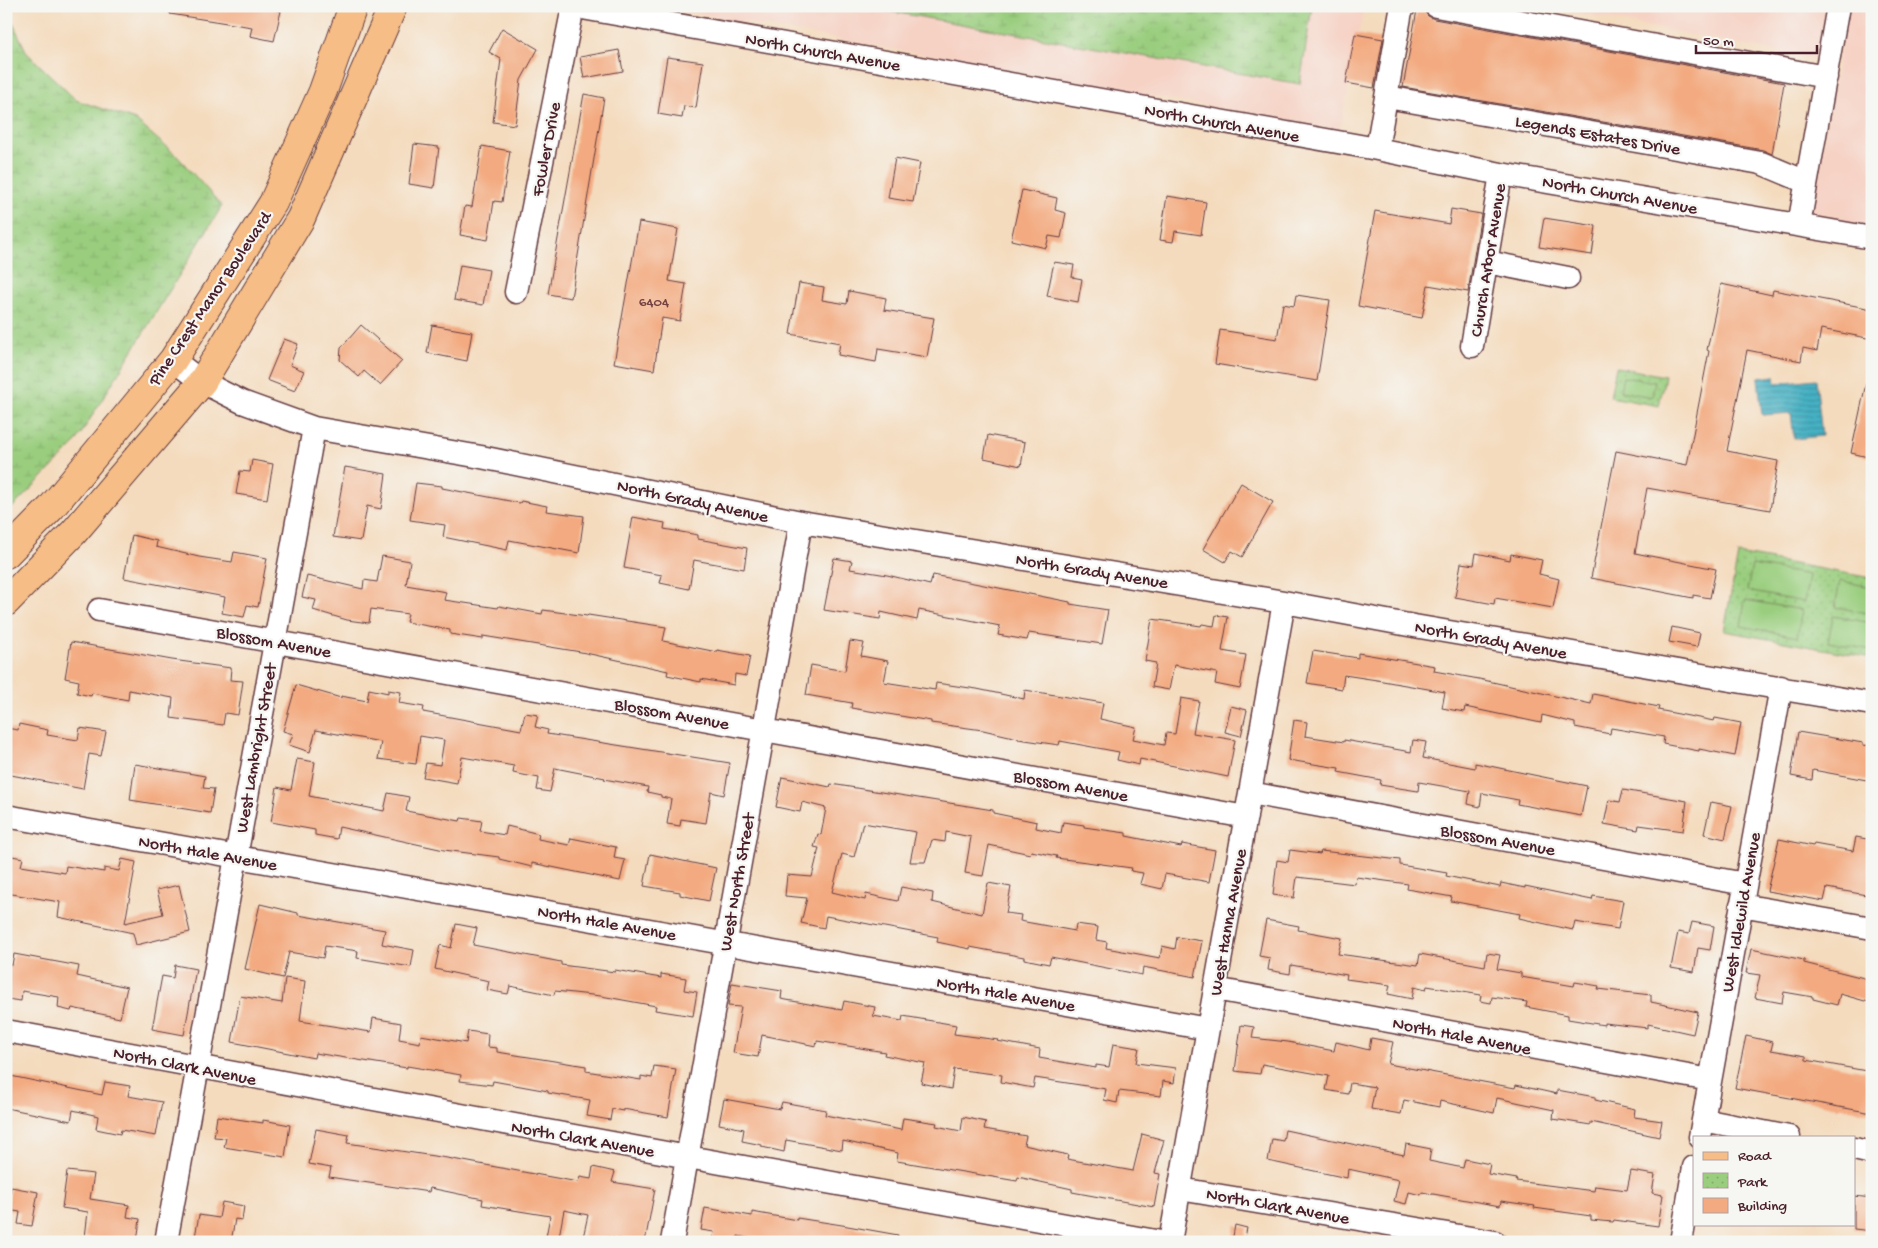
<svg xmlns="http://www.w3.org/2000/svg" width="1878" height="1248" font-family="'Gochi Hand',sans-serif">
<defs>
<pattern id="wetland-marsh" width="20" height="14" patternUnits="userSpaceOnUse" patternTransform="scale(1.25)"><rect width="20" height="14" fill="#9ace7e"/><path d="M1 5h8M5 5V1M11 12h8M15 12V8" fill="none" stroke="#86b06d"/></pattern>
<pattern id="park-dots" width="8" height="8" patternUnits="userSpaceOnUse" patternTransform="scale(1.25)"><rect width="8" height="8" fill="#9ace7e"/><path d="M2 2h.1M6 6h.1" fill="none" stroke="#86b06d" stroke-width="1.8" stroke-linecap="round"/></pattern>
<pattern id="water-rules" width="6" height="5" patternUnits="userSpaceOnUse" patternTransform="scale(1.25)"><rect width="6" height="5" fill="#45b1c3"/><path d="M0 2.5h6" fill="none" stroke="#3c8f9f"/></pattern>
</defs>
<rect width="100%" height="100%" fill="#f6f6f2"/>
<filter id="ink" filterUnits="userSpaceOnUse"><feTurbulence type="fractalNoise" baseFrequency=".02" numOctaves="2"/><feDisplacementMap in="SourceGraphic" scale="10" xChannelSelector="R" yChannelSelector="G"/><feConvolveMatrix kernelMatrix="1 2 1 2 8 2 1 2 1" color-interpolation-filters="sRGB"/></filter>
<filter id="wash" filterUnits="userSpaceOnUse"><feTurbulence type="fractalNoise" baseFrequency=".0096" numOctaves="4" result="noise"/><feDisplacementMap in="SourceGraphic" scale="20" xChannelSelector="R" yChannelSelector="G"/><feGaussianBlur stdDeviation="1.12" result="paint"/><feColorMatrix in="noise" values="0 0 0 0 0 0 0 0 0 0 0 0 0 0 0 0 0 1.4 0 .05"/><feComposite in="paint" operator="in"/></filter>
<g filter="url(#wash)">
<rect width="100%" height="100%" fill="#f4dbbe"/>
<!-- built -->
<path fill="#f6d2c4" d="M655,6h204l440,78 13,-78h52l-24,124z
M1545,6h284l-10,54z
M1848,6h24v223l-62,-11z"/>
<!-- wetland -->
<path fill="url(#wetland-marsh)" stroke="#727654" d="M859,6h453l-12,78z
M6,9l21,44 49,47 59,20 42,36 45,50 -148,239 -68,69z"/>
<!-- park -->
<path fill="url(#park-dots)" stroke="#727654" d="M1616,367l49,9 -6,30 -49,-9z
M1738,554l134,24v80l-148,-27z"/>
<!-- garden -->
<path fill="#9ace7e" stroke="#727654" d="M1623,377l32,5 -3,15 -32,-6z
M1752,565l57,10 -5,27 -57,-11z
M1840,581l32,6v27l-37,-7z
M1745,600l57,10 -5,27 -56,-11z
M1833,616l39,7v27l-44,-8z"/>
<!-- water -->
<path fill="url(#water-rules)" stroke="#486877" d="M1775,376l1,7 40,-4 6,57 -28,3 -3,-26 -29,2 -4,-37z"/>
<g id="blocks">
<!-- building -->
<path fill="#f3aa80" d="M171,6h88l22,5 -7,30 -24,-5 2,-9 -82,-13z
M1417,10l7,1 4,5 6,3 350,64 -12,71 -9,-4 -360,-63z
M502,28l36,21 -17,31 -6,45 -22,-3 8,-63 -12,-7z
M1355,34l28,5 -9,49 -28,-5z
M619,50l4,21 -39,7 -4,-21z
M667,57l36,5 -7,46 -12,-2 -2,12 -24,-4z
M584,94l20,4 -33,200 -23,-4z
M414,144l25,3 -5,41 -25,-4z
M482,146l28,5 -8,51 -8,-1 -6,39 -28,-5 5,-29 7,1z
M895,158l25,5 -7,39 -25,-4z
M1022,190l35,8 -2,12 11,3 -5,25 -12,-2 -3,12 -35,-8z
M1167,196l39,6 -5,33 -26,-4 -2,11 -13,-2z
M1451,209l30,5 -13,78 -40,-7 -6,33 -64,-12 17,-95 74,13z
M1544,218l52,8 -4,29 -53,-8z
M639,222l39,7 -9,52 17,3 -6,37 -18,-3 -8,52 -40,-7z
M1054,262l20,3 -2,12 10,2 -4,23 -31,-6z
M460,265l29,5 -6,35 -29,-5z
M799,283l25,4 -2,13 25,4 2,-13 37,7 -2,12 50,8 -7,39 -49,-8 -2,13 -38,-7 2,-12 -50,-9z
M1721,284l51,11 1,-5 99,19v30l-51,-10 -4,22 -14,-3 -2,13 -54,-11 -20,101 51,10 -8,49 -123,-22 -12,65 81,16 -6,29 -17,-3v3l-102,-20 25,-127 71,14 22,-114 -2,-1z
M1296,295l34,5 -13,81 -102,-17 5,-34 57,9 6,-35 11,2z
M361,325l41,36 -22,24 -16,-14 -5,6 -19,-17 1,-12z
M432,325l40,7 -5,29 -40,-8z
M284,339l14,5 -8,21 14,6 -9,20 -28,-11z
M1866,383l6,1v74l-21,-5z
M988,435l37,7 -4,24 -37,-8z
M252,460l21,4 -6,35 -31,-5 4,-23 10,1z
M345,467l41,7 -5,35 -14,-3 -6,35 -28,-4z
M416,483l26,3v2l78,15 1,-2 26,5 -1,5 38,5 -5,37 -70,-13 -2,10 -64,-13 2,-12 -35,-5z
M1241,483l32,19 -31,55 -10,-6 -7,11 -22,-13z
M633,517l32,6 -1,6 34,6v4l49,9 -3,21 -50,-9 -5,29 -29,-6 2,-8 -38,-7z
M132,535l25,6 -1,6 43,10 33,5 2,-10 33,6 -9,49 -11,-2 -3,12 -22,-4 3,-16 -101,-19z
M1476,553l34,7 1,-6 31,6 -3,14 20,5 -6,29 -58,-10 -1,6 -39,-7 6,-34 13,2z
M382,556l28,5 -4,24 40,7 -2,8 54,8 1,-2 43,8 1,-4 44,6 1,-1 78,12 -3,14 54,11v-2l33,6 -4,20 -11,-2 -1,11 -33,-6v3l-34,-7 1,-4 -87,-19 -98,-16v3l-33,-5v-4l-44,-8 2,-8 -37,-5 -2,14 -22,-3 -34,-10 3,-10 -14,-3 5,-21 56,13 1,-9 13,2z
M834,558l18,3 -2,8 37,6 43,10 3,-10 137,27v2l38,6 -6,34 -73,-11 -2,7 -29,-5 2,-9 -81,-16 -2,10 -36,-8 -1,7 -56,-9z
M1216,615l12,2 -6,34 24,4 -6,34 -25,-5 2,-11 -43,-8 -5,25 -17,-3 4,-24 -11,-2 7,-42 49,7 1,-2 12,2z
M1672,627l28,6 -3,14 -28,-5z
M850,641l14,2 -3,13 27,5 -4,21 51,8 1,-7 41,6 47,10 1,-9 78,13 -3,16 36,8 -3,12 31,6 2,-12 9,1 6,-36 18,3 -6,32 42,7 -7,37 -88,-18 -1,6 -22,-5 2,-8 -59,-11 -1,4 -41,-6v-1l-35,-8 -52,-7v-2l-80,-13 1,-5 -46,-8 5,-30 34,6z
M71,642l101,18 59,8 -1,12 13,1 -5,34 -13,-2 -2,12 -52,-7 2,-20 -44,-8 -1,10 -36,-7 -1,3 -14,-3 2,-12 -14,-3z
M1313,651l45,7v-5l77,13 -1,5 45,8 112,25 2,-10 66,13 -1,3 56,11 1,-3 26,5 -6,33 -36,-7v2l-36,-7 1,-7 -53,-9 -1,6 -35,-7v-4l-33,-8 -1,8 -76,-16 -1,5 -22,-4 3,-16 -68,-12 -33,-5 -2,14 -35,-6z
M296,685l45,13v-2l26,5 2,-12 19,4v-3l13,2 -2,11 25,4 -1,5 98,18 4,-17 13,2 -3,12 13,3 -1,4 183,29 -6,32 -13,-3 -5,31 -25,-4 -1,7 -13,-2 4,-25 -10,-2v-2l-14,-3 1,-5 -44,-8 1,-1 -50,-10 -5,24 -13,-2 2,-12 -26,-5 1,-7 -52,-9 -5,26 -34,-6 3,-14 14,2 4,-25 -24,-4 -4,28 -38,-5 3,-17 -65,-12 -6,22 -21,-7 4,-11 -10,-3z
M1231,706l16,4 -6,26 -16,-4z
M1294,720l13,2 -2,14 39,6v-2l67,12 2,-12 13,2 -3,16 52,10v-5l112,23 -6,30 -64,-12 1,-4 -36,-7 -2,14 -12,-3 2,-13 -51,-9 -1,9 -38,-6 1,-5 -43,-8 1,-4 -51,-8z
M19,724l29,6 -1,5 31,5 2,-12 26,4 -5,24 -12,-2 -6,35 -77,-15v-46l12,2z
M1798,732l65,11v2l9,1v35l-59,-11 -1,10 -21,-4z
M297,759l18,3 -6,34 75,15 4,-18 21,4 -3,14 54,10 1,-3 21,3 -2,10 25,4 2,-9 32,8 -1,5 31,6 2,-7 45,9 -2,11 11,2 -5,21 -88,-18v4l-33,-8v-2l-55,-7 -105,-23 -2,12 -22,-4v-5l-44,-8 6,-35 14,3z
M135,764l70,12 -2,12 11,1 -4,24 -80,-13z
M782,777l48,10 1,-3 162,26v3l44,9 -1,6 25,5 2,-11 21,3v2l42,6v3l55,11 1,-3 33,6 -6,32 -44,-8 -3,15 -22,-5 3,-11 -12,-2 1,-3 -76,-10 1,-2 -26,-5 -1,3 -41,-9 -6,31 -18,-3 6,-36 -25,-5 -1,10 -13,-2 -7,22h-15l6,-30 -53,-9 -9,34 -12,-3 -10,38 33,8 1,-6 32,7 3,-14 32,6 -1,9 50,12 6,-31 23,4 -5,26 15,2 -1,6 55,10 1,-7 22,3 -2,13 11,2 -1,6 54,10 2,-12 13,3 2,-12 25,4 -7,36 -52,-10 -1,8 -91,-18 -2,7 -25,-5v-2l-54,-10v2l-33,-7 1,-5 -112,-21 -2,12 -23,-5 6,-25 -22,-2 2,-21 25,2 7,-29 -5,-1 4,-13 3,1 5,-27 -24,-6 -2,10 -24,-5z
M1623,790l64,11 -4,30 -44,-6 -1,5 -34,-6 5,-24 11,2z
M1711,802l21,4 -7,33 -21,-5z
M1856,837l16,3v56l-45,-8 -3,13 -57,-10 12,-52 34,7 1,-2 39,7z
M1290,850l30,4 1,-3 79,9v5l47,8 -1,3 54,11 1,-4 24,5v-2l67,14 1,-4 30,5 -5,28 -43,-7 -2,8 -54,-12 1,-4 -69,-13 1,-4 -45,-8 1,-5 -52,-7 -1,7 -58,-7 -3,21 -21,-3 4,-35 11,2z
M650,854l66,14 -7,33 -29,-6v-3l-36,-6z
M6,855l17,3 -2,8 44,7 1,-7 38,6v-4l15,3 3,-12 14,3 -11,61 38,-9 -6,-24 22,-5 11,47 -54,13 -3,-12 -75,-16 2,-15 -54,-9z
M260,904l38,9v2l87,15 -3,14 32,6 -3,17 -54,-9 1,-7 -33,-5 -2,12 -34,-6 -6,26 -38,-9z
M1266,920l33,6 -1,4 44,8 -4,16 80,11 2,-11 65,12 2,-13 13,2 -3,14 24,4v4l53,9 1,-4 24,4 -1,3 53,6v7l47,10 -5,22 -45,-10v4l-44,-5v2l-36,-6v-4l-42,-8 1,-5 -35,-5 -1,6 -11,-2 1,-6 -54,-9 -1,4 -12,-3 -2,12 -24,-5 2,-9 -44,-6 1,-4 -56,-10 -1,9 -22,-4 2,-12 -11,-2z
M1692,922l22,4 -4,24 -12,-2 -4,24 -23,-4 7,-36 11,2z
M456,924l21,4 -4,17 88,17v3l54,7v-2l46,8v-4l25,4 -2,12 13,2 -4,24 -38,-6 1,-4 -55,-10 -46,-5 -1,4 -44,-9 -2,8 -21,-4 2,-9 -54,-12 5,-24 11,3z
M1751,949l53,11v3l68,17v23l-32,-9 -3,11 -24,-6v-2l-29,-5 -2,11 -27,-5 5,-23 -14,-2z
M14,954l65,12 -2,10 50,11 -7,31 -48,-10 -1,3 -13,-3 1,-11 -37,-6 -1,10 -15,-2v-35l6,1z
M175,965l21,4 -12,66 -32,-6 10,-53 11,2z
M285,978l20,3 -5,40 71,11 2,-14 28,5 -2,16 21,4 1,-8 45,8 2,-12 20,3 -1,13 10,1v4l89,14v5l55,9v-4l11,2 2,-12 22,3 -8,48 -45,-8v2l-11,-2 -2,11 -23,-4 3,-16 -42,-7v-2l-55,-10 -1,4 -32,-4 1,-6 -54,-9v2l-92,-15 -1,5 -82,-16 8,-46 42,7z
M732,983l50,8 -1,8 61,11 2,-9 31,6 -2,9 29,5 1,-5 53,9 -2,9 44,6 -1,1 43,8 -1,9 57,10v-3l13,2 4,-23 26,4 -3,15 40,5 -2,15 -11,-2 -2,15 -42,-5 -2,12 -13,-3 2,-11 -71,-11 -2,10 -32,-6 1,-7 -48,-6 -3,20 -30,-6 4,-20 -41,-8 1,-3 -68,-11 -1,5 -54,-11 -4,22 -25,-4 8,-46 -13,-1z
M1241,1025l13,2 -2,11 36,4 46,9 2,-9 33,8 2,-12 22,4 -5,22 127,24 1,-3 41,9v-4l38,7v3l40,9 -1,8 28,4 -3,16 -68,-15v3l-38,-6 1,-9 -57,-12 -3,15 -54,-12 -1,6 -35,-7 -3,14 -30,-5 4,-22 -25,-4 -2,11 -22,-4 3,-14 -67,-12 -2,10 -25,-3z
M1746,1036l27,6 -2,8 35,6v4l66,12v41l-137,-25z
M6,1075l96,20 3,-13 25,4 -2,10 34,6 -6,34 -35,-6 -1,4 -24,-5 2,-13 -25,-6 -2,11 -65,-13z
M724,1099l56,10 2,-7 44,8 -1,5 76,15 2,-12 34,5 -1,3 25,5 2,-14 23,5 -2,7 42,7 -2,9 44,10 -1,4 66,12 9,-37 22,6 -9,33 5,1 -6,33 -82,-15v-3l-54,-12 -1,4 -120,-20 1,-8 -55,-12 -1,9 -56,-10 -2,12 -22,-5v-2l-20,-4 2,-12 -25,-5z
M217,1116l46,7v-3l27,5 -5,32 -61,-10 2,-9 -12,-1z
M316,1129l33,6 -2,8 100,15 131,24 2,-5 11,2 2,-12 22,5 -3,10 43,7 -10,53h-12l-25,-5 -1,5h-25l6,-27 -24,-5 -6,32h-13l5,-26 -68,-11 1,-6 -53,-11 -1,4 -100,-15 2,-9 -22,-4z
M1285,1130l119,25 2,-11 25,5 -2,12 34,7 2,-9 25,5 -2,10 29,5 -1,2 78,10 1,-5 32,4 4,-19 24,4 -3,18 11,2 -5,31 -44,-6 -1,2 -22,-2v-4l-57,-8 1,-2 -34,-5 -1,5 -78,-14 -1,3 -12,-3 -3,12 -12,-3 5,-21 -51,-11 -1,9 -79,-17 4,-22 11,2z
M67,1171l27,3 -4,25 39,6 -2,12 13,2 -3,23h-17l-35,-5 3,-25 -26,-4z
M11,1187l27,5 -6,34 -14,-2 2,-12 -13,-2z
M1854,1196l18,2v33l-18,-2z
M222,1202l22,4 -2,14 -7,-1 -4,23h-37l5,-27 20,3z
M705,1208l47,8v-4l45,8v-2l45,7 56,10 -1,7h-130l-29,-6 -1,6h-25l2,-10 -13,-2z
M1235,1225l12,3 -3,14h-12z"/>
</g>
</g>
<g filter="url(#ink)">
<use href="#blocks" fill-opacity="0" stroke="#643b41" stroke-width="1"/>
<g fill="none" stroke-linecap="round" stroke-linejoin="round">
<defs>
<path id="minor" d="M571,6l806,143 124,25 371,64
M1436,6l390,71
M1387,97l374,66 45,19
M1377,149l24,-138 4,-5
M1799,225l39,-219
M1487,262l81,16
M516,292l57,-285
M1472,346l29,-172
M173,360l29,22 40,20 72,26 167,29 320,65 483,80 130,24 458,78
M99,610l1147,207
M1250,793l495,91
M6,816l1202,213
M1741,905l131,23
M1215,989l495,91
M6,1031l682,126 473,85
M1703,1120l86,17
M1700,1137l81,-450
M1854,1149l18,4
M1180,1189l315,53
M166,1242l148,-814
M672,1242l129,-720
M1170,1242l114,-640
M1681,1242l13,-75"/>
<path id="major" d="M6,554l45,-46 122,-148 100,-157 50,-112 30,-85
M6,602l68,-70 128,-150 99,-164 92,-212"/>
</defs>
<!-- minor casing -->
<use href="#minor" stroke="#643b41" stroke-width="25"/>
<!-- major casing -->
<use href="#major" stroke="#643b41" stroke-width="30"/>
<!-- minor -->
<use href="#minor" stroke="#fff" stroke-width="22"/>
<!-- major -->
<use href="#major" stroke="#f6be86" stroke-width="28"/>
</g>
</g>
<g text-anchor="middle" stroke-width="4.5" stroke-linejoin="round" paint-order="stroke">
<!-- number labels -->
<g font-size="15" fill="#744240">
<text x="654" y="306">6404</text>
</g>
<!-- street labels -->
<g font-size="18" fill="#4a1f2b" stroke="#f6f6f2">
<text transform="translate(823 51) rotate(10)" y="6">North Church Avenue</text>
<text transform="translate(1222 122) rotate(10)" y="6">North Church Avenue</text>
<text transform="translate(1598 134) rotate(10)" y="6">Legends Estates Drive</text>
<text transform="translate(545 149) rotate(-79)" y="6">Fowler Drive</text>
<text transform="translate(1620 194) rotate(10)" y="6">North Church Avenue</text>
<text transform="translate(1487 260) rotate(-81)" y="6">Church Arbor Avenue</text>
<text transform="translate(209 298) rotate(-56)" y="6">Pine Crest Manor Boulevard</text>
<text transform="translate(693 500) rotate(12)" y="6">North Grady Avenue</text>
<text transform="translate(1092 570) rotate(9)" y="6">North Grady Avenue</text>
<text transform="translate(1491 639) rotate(10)" y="6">North Grady Avenue</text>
<text transform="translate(274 641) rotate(10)" y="6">Blossom Avenue</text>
<text transform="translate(672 713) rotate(10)" y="6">Blossom Avenue</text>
<text transform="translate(255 748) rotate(-80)" y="6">West Lambright Street</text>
<text transform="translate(1071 785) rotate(10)" y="6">Blossom Avenue</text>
<text transform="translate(1498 839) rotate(10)" y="6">Blossom Avenue</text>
<text transform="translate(208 852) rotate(10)" y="6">North Hale Avenue</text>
<text transform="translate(736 882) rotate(-80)" y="6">West North Street</text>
<text transform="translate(1740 912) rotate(-80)" y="6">West Idlewild Avenue</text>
<text transform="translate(607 922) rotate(10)" y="6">North Hale Avenue</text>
<text transform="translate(1227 922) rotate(-80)" y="6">West Hanna Avenue</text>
<text transform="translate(1006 993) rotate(10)" y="6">North Hale Avenue</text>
<text transform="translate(1462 1035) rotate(11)" y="6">North Hale Avenue</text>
<text transform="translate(185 1065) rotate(11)" y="6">North Clark Avenue</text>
<text transform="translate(583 1138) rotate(10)" y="6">North Clark Avenue</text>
<text transform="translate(1278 1205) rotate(10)" y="6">North Clark Avenue</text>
</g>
</g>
<!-- margin -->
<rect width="1878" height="1248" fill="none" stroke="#f6f6f2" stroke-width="25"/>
<!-- legend -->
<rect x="1693" y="1136" width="162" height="90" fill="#f6f6f2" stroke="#b1a0a2"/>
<rect x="1703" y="1152" width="25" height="8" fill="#f6be86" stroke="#b1a0a2"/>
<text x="1738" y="1160" font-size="15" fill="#4a1f2b">Road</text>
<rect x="1703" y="1173" width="25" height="15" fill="url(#park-dots)" stroke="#b1a0a2"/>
<text x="1738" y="1186" font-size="15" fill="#4a1f2b">Park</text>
<rect x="1703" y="1198" width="25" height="15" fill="#f3aa80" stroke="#b1a0a2"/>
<text x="1738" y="1210" font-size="15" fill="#4a1f2b">Building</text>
<!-- scale -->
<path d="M1696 45v8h121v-8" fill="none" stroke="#4a1f2b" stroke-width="2.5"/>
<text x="1703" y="45" font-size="15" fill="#4a1f2b" stroke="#f6f6f2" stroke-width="4" paint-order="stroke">50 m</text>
</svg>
